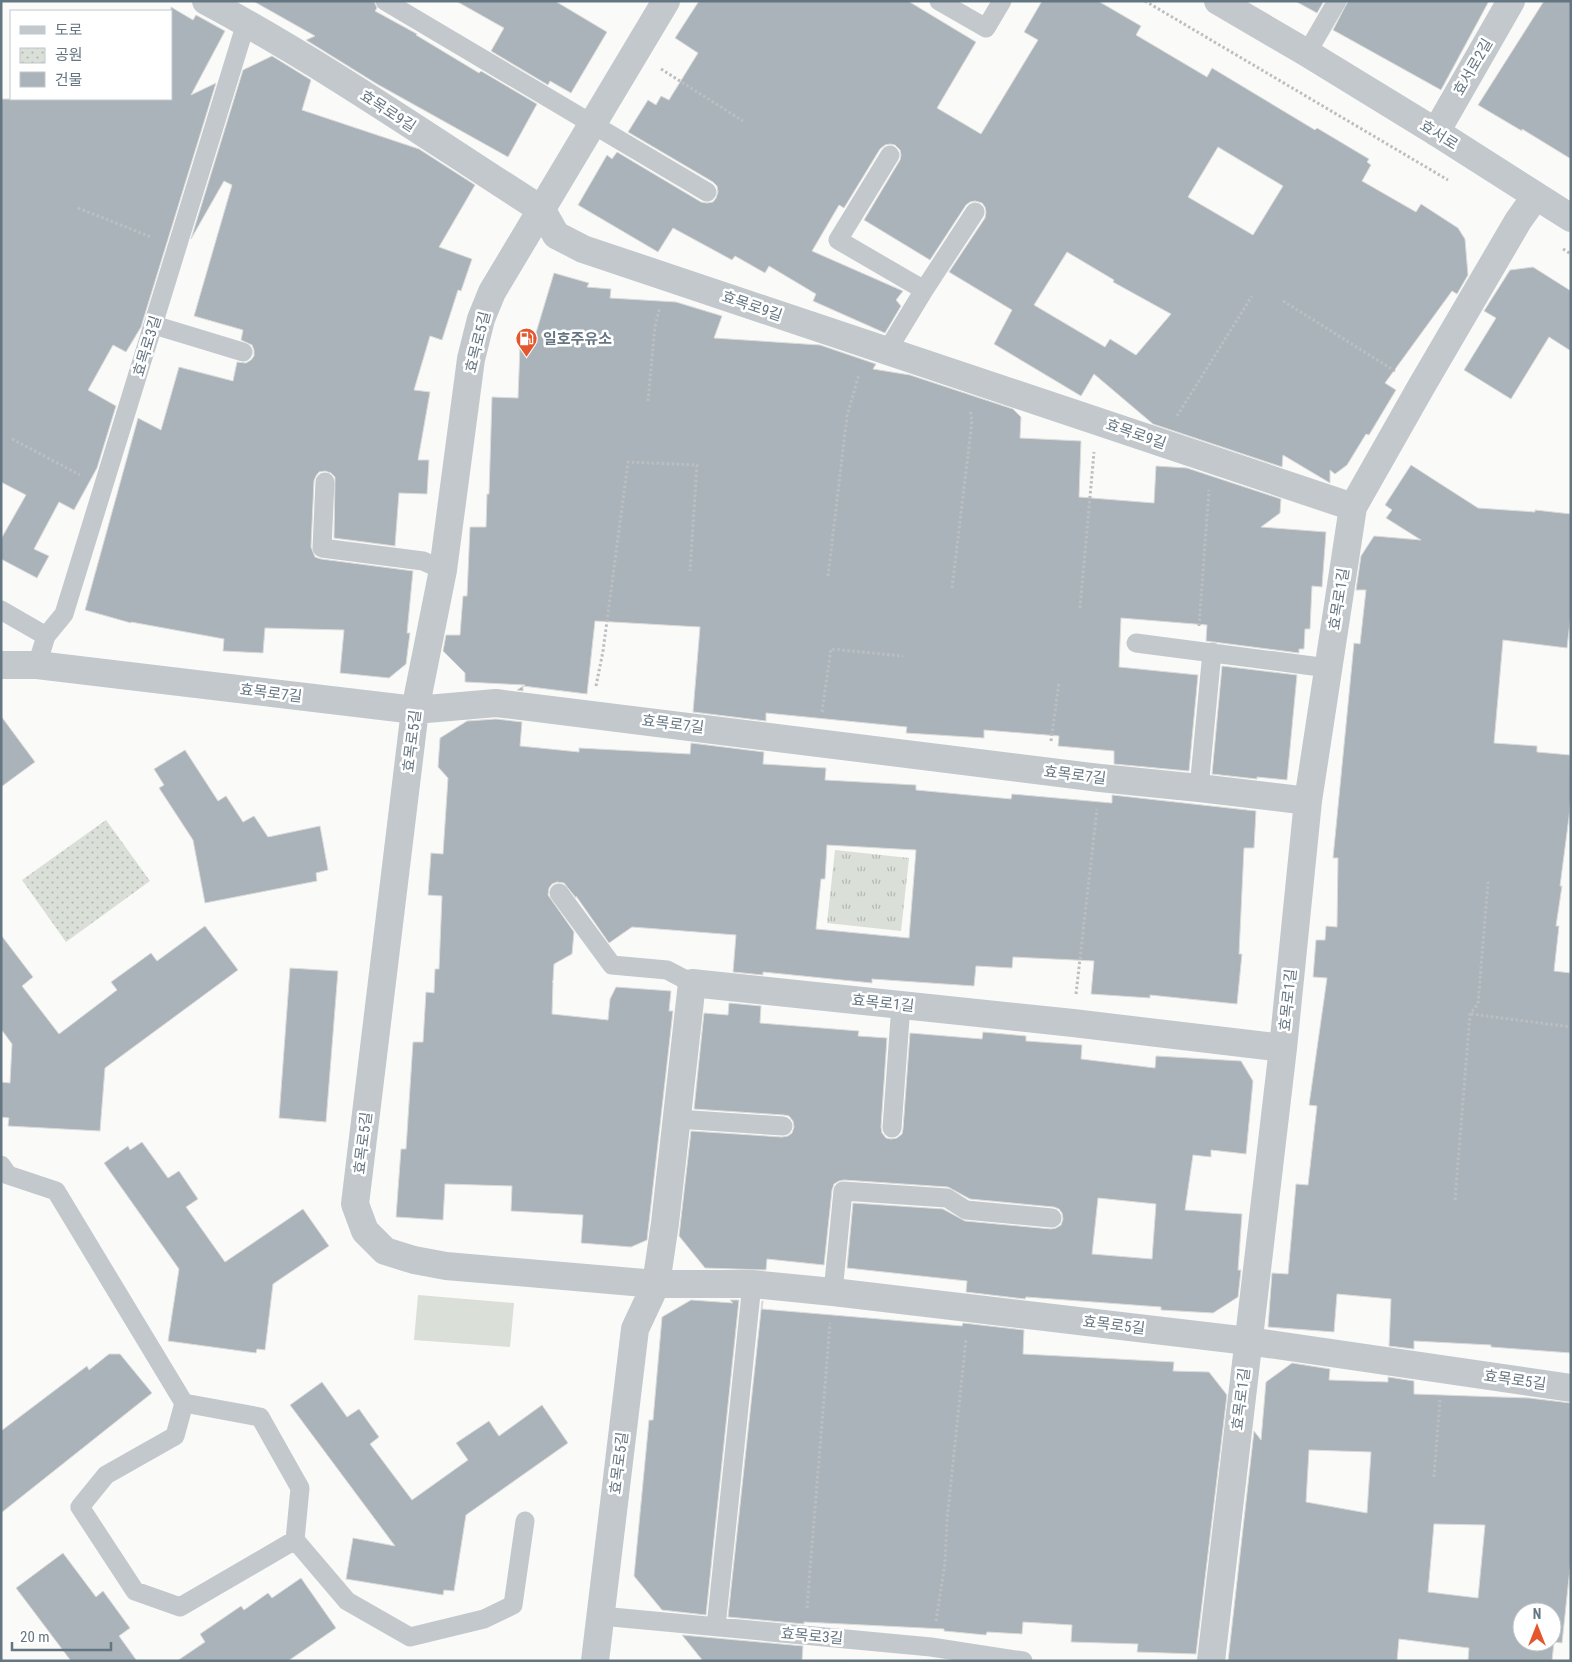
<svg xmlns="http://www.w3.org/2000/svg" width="1572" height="1662" font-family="'Roboto Condensed','Noto Sans KR',sans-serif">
<defs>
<pattern id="grass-tufts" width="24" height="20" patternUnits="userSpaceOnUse" patternTransform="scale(1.25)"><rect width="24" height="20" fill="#dadfd7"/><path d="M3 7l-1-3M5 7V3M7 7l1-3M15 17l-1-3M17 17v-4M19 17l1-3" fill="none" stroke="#b4b9b4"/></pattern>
<pattern id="park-dots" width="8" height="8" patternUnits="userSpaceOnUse" patternTransform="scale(1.25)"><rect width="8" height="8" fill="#dadfd7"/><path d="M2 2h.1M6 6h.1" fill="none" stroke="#b4b9b4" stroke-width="1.8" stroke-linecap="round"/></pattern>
</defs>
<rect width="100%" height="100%" fill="#fafaf8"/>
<!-- grass -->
<path fill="url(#grass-tufts)" d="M835,850l74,8 -8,73 -74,-8z"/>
<!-- park -->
<path fill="url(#park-dots)" d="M106,820l44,61 -84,61 -44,-62z"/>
<!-- pitch -->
<path fill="#dadfd7" d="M418,1295l96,8 -4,44 -96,-7z"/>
<!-- building -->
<path fill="#aab3b9" stroke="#dcdcda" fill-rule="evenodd" d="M253,1h121l3,7 -2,3 42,23 -1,1 63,38 2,-2 56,33 -29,53 -131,-73 -71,-44 9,-4z
M456,1h99l52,31 -36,61 -21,-12 -2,4 -57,-34 13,-23z
M699,1h209l68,41 -39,66 44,26 57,-94 -14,-8 18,-31h56l43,25 -5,9 71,42 5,-9 103,62 2,-2 52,31 -2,3 4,3 -9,16 54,31 5,-8 37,24 7,11 3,36 -11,19 -5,-3 -67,92 11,7 -27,45 -3,-1 -19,31 -12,9 -5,-4v13l-47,-28 -1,12 -129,-43 -59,-50 -13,22 -87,-52 18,-34 -63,-38 36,-54 1,-6 -1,-5 -3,-4 -7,-2 -5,1 -4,3 -36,55 -66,-40 36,-60 1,-5 -1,-5 -5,-5 -5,-1 -5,1 -5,4 -36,59 -5,-3 -27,46 91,40 -7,9 5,6 -16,27 -72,-32 3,-7 -47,-28 -4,7 -30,-17 -3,4 -59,-32 -15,24 -80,-47 29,-50 5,4 5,-7 84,50 6,1 6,-1 3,-4 2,-6 -1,-6 -4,-4 -85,-50 20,-32 8,5 5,-9 8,4 29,-47 -23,-15zM1218,147l65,39 -30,49 -65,-38zM1067,252l47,28 -1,2 58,32 -35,41 -26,-16 -5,8 -71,-42z
M1295,1h29l-7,12z
M1348,1h141l-48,89 -108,-60z
M1544,1h27v158l-49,-30v2l-44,-26z
M171,7l22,13 3,-5 29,16 -34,64 25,-12 -75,244 -15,25 -13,-7 -25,45 28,16 -19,62 -23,42 -15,-8 -25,47 15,7 -12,22 -36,-19v-20l25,-44 -25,-13v-383h170z
M272,56l39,24 -9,30 117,39 56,36 -36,62 33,12 -11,32 -3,-1 -16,50 -12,-4 -16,54 16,2 -12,68h11l-2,34 -28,-1 -4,53 -61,-8 1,-61 -4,-4 -6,-2 -6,1 -3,4 -2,5 -3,66 4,10 6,2 92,12 -6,62h3l-4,31 -17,14 -49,-5 4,-43 -79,-2 -2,25 -40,-2 1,-12 -93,-17v1l-46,-13 53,-192 23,12 18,-63 54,14 4,-19 9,1 5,-3 3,-4v-6l-2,-5 -11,-5 2,-10 -49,-14 38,-131 -8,-4 -33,58 52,-169z
M1533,267l38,24v60l-22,-14 -38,62 -47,-29 32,-52 -12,-7 26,-41z
M554,273l35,10 -2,4 24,2 -1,9 66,4 46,14 -8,22 106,7 56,19 -3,5 37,6 103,34 8,8 -1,21 61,3 -2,56 75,6 2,-37 31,2 94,31 -1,14 -19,14 65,5 -4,55 -10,-1 -2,43h-5l-1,20h-5v4l-93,-12 1,-16 -86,-7 -2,49 79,8 -9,96 -75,-7v-13l-56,-5 1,-10 -75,-6v8l-78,-5 1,-6 -141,-14v8l-73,-9 7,-85 -105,-6 -8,73 -64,-8v5l-6,-1 8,-5 -60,-3v-9l-22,-22 3,-16h14l3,-39h4l3,-69h16l1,-33h2l3,-97 26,1 2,-52h12z
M1411,465l67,43 57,4v-2l36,4v99l-4,35 -64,-8 -9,103 43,3v6l33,3 1,37 -2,25 -9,69h2l-6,40h3l-5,45 17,2v380l-80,-6v-2l-77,-4v8l-25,-3 2,-47 -54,-5 -3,38 -66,-5 4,-54 16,1 8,-90 12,1 9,-79 -8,-1 18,-127 -14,-1 3,-37h9l1,-14 11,1 1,-69h-5l21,-215 6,1 6,-54h-10l5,-34 13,-20 47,4 -35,-22 6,-8 -7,-5z
M1222,666l75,9 -10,105 -30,-3v2l-45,-5z
M1,716l34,46 -34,25z
M496,719l26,3 -2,24 59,6v-4l111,6 1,-11 73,9 -1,12 63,4 -1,12 91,5v5l95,9 1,-5 100,9v-8l144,16 -2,37h-10l-5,106h3l-5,50 -87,-9v3l-59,-4 3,-33 -81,-4 -1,11 -36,-2 -2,20 -102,-7v4l-109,-11v3l-30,-3 3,-37 -104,-8 -23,16 -33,-47v2l-12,-15 -7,-1 -5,2 -3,4 -1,7 26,37 -2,22 -18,10 -1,17 -1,1h1l-1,32 56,6 2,-21 6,-12 55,4 -2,20h4l-26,229 -16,7 -50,-4 2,-28 -72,-4 1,-25 -67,-2 -2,36 -47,-3 5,-68h5l7,-107h10l3,-50 8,1 1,-24h4l3,-73 -14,-1 3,-42 12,1 5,-76 -10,-11 2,-29 27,-17zM827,845l89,5 -7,88 -93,-9 5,-50h4z
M185,750l33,51 8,-5 17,26 11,-6 14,21 52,-11 8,44 -12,3 1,8 -112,22 -12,-63 -34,-52 5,-3 -10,-16z
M205,926l33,44 -133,98 -5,63 -92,-5 1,-8 -8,-1v-35l9,1 2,-39 -11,-15v-94l32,42 -11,9 37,48 58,-44 -6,-8 40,-29 6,8z
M290,968l48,3 -12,151 -47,-4z
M729,1003l32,3 -1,17 99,8 -1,5 29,2 -6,89 1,6 4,5 5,1 6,-1 5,-4 1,-5 7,-96 72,6 1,-7 43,4v5l56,4 -1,14 74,9 1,-12 85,5 12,20 -7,73 -35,-4v7l-18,-2 -8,55 57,4 -4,56h3l-3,27 -25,16 -52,-3v-3l-135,-10 -1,2 -59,-7 1,-11 -120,-13 6,-65 90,6 22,12 86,8 5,-1 5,-3 2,-6 -1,-6 -3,-4 -5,-2 -84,-8 -22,-12 -104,-7 -5,1 -5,3 -2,6 -8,75 -57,-6 -1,11 -61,-2 -26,-32 12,-105 91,6 6,-1 4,-3 2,-6 -1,-6 -4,-5 -5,-1 -90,-6 10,-96 24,2zM1098,1198l58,6 -4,55 -60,-5z
M142,1142l26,36 11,-7 19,28 -12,8 39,55 78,-53 26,37 -56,38 -8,66 -8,-1 -1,4 -88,-12 11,-72 -75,-106 24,-17 2,4z
M691,1300l42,3 -3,-3h9l-33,315 -44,-5 -28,-34 15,-156h4l9,-103z
M762,1301h1l-1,8 200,17 1,-3 61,7 -1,24 151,8 -1,9 36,1 18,23 -31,259 -59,-2 1,-8 -67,-2 1,-17 -49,-3 -1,12 -35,-2 -1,3 -42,-4v-2l-140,-7v2l-76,-7z
M109,1354h11l32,39 -151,120v-82l86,-65 2,4z
M1292,1363l38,6 -1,11 59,2v-5l26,4v13l115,4 42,5v156l-9,84 -8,-1 -2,19h-84l1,-13 -70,-9 -2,22h-169l26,-230 7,9 5,-58zM1309,1450l62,2 -4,61 -61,-11zM1434,1524l51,1 -7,73 -50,-6zM1522,1612h30v30h-30z
M322,1382l25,35 12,-8 20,28 -9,7 42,56 56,-40 -12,-17 33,-22 10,15 43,-31 26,38 -102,72 -12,76 -10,-1 -1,5 -97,-16 7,-41 42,8 -105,-141z
M63,1553l33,44 7,-6 27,37 -11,8 18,25h-66l-55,-73z
M301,1578l35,50 -48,33h-111l28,-19 -5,-8 41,-28 3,4 24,-17 4,5z
M682,1635l121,11 -1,15h-99z"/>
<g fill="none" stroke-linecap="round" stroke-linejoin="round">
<!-- path -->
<path stroke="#bbbfc2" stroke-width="3" stroke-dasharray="2.5 2.5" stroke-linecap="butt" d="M1145,1l303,179
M661,69l82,52
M78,208l73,29
M1563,249l8,5
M1283,301l112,70
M648,401l7,-75 5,-19
M1177,416l75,-120
M12,439l68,36
M828,576l19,-160 12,-42
M952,588l20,-167 -2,-11
M1080,608l14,-156
M1199,626l10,-136
M596,686l7,-35 25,-189 69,3 -7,106
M822,712l9,-63 72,7
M1051,741l8,-59
M1076,994l21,-185
M1471,1014l100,13
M1455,1200l15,-186 8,-10 10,-122
M1434,1477l6,-77
M807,1608l23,-285
M936,1621l9,-58 2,-43 19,-181"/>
<!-- service -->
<path stroke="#c3c8cc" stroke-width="19" d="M385,1l322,191
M939,1l47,27 16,-27
M1307,53l30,-52
M890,155l-52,85 86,50
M154,325l89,27
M887,351l37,-61 51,-78
M325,482l-3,66 101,13 20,9
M1,610l45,26
M1136,643l192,25
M37,665l9,-29 18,-22 182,-591
M1199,788l13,-136
M559,893l53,72 55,5 25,13
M677,1119l106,7
M892,1128l9,-123
M1,1165l7,10 48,16 128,212 -9,33 -69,39 -26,32 55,84 45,16 115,-67 5,-52 -40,-71 -76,-14
M833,1292l10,-101 104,7 19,12 86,8
M295,1540l52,61 63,36 74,-18 29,-14 12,-84
M601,1616l330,31 92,14
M716,1627l36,-343"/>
<!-- minor -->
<path stroke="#c3c8cc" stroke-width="28" d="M206,1c116,62 225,138 336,209l14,25 27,14 770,258
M666,1l-174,291 -11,27 -10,40 -28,211 -28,140 -60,494 10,27 20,20 29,9 32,6 210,18h96l81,8 415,49 323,47
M1436,132l75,-131
M1,665h36l378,45 81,-7 604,75 99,10 109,13
M595,1661l40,-332 21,-45 9,-61 27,-240 381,40 210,25
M1211,1661l72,-613 25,-247 45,-294 68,-120 97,-166 17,-24"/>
<!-- tertiary -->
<path stroke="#c3c8cc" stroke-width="28" d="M1218,1l89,52 129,79 135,86"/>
</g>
<!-- icons -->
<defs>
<symbol id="fuel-pin" viewBox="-11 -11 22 30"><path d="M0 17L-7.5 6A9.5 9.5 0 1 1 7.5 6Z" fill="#e4572e" stroke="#fff"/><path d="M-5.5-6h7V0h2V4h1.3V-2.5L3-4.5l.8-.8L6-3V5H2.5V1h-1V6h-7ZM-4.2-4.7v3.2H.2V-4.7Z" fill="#fff"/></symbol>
</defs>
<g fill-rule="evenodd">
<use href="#fuel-pin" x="514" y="326" width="25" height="34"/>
</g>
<g text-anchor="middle" stroke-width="5" stroke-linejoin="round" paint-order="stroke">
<!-- street labels -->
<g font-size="15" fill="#657683" stroke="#fff">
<text transform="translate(1473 67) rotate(-60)" y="5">효서로2길</text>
<text transform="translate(388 111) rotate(33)" y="5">효목로9길</text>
<text transform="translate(1439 135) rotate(32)" y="5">효서로</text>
<text transform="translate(752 306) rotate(19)" y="5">효목로9길</text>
<text transform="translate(478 342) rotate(-76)" y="5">효목로5길</text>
<text transform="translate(147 346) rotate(-73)" y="5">효목로3길</text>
<text transform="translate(1136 434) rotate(19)" y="5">효목로9길</text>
<text transform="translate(1339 599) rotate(-81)" y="5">효목로1길</text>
<text transform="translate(271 693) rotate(7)" y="5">효목로7길</text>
<text transform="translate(673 724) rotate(7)" y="5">효목로7길</text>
<text transform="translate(412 741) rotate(-83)" y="5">효목로5길</text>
<text transform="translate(1075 775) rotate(7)" y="5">효목로7길</text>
<text transform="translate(1288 1000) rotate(-84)" y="5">효목로1길</text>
<text transform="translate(883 1003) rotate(6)" y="5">효목로1길</text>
<text transform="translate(363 1143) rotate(-83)" y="5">효목로5길</text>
<text transform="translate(1114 1325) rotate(7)" y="5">효목로5길</text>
<text transform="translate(1515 1380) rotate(8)" y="5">효목로5길</text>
<text transform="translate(1241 1399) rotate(-83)" y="5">효목로1길</text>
<text transform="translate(619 1463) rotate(-83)" y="5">효목로5길</text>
<text transform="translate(812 1636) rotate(5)" y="5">효목로3길</text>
</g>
<!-- poi labels -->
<g font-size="15" font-weight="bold" fill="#657683" stroke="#fff" text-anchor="start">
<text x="543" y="344">일호주유소</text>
</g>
</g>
<!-- border -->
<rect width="1572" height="1662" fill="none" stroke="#657683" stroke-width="5"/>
<!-- legend -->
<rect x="10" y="10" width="162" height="90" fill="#ffffff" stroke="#c1c8cd"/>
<rect x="20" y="26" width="25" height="8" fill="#c3c8cc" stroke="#c1c8cd"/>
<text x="55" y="35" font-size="15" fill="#657683">도로</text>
<rect x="20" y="48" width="25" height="15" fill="url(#park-dots)" stroke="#c1c8cd"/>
<text x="55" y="60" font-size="15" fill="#657683">공원</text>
<rect x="20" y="72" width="25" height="15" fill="#aab3b9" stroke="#c1c8cd"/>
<text x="55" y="85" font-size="15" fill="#657683">건물</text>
<!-- north arrow -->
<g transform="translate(1537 1627)"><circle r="24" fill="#ffffff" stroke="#c1c8cd"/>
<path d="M0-4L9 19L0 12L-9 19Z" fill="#e4572e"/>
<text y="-8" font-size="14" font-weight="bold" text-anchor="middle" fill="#657683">N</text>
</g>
<!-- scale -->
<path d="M12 1642v8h99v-8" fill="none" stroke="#657683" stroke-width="2.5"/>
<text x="20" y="1642" font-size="15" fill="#657683" stroke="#ffffff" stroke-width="4" paint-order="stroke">20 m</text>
</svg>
